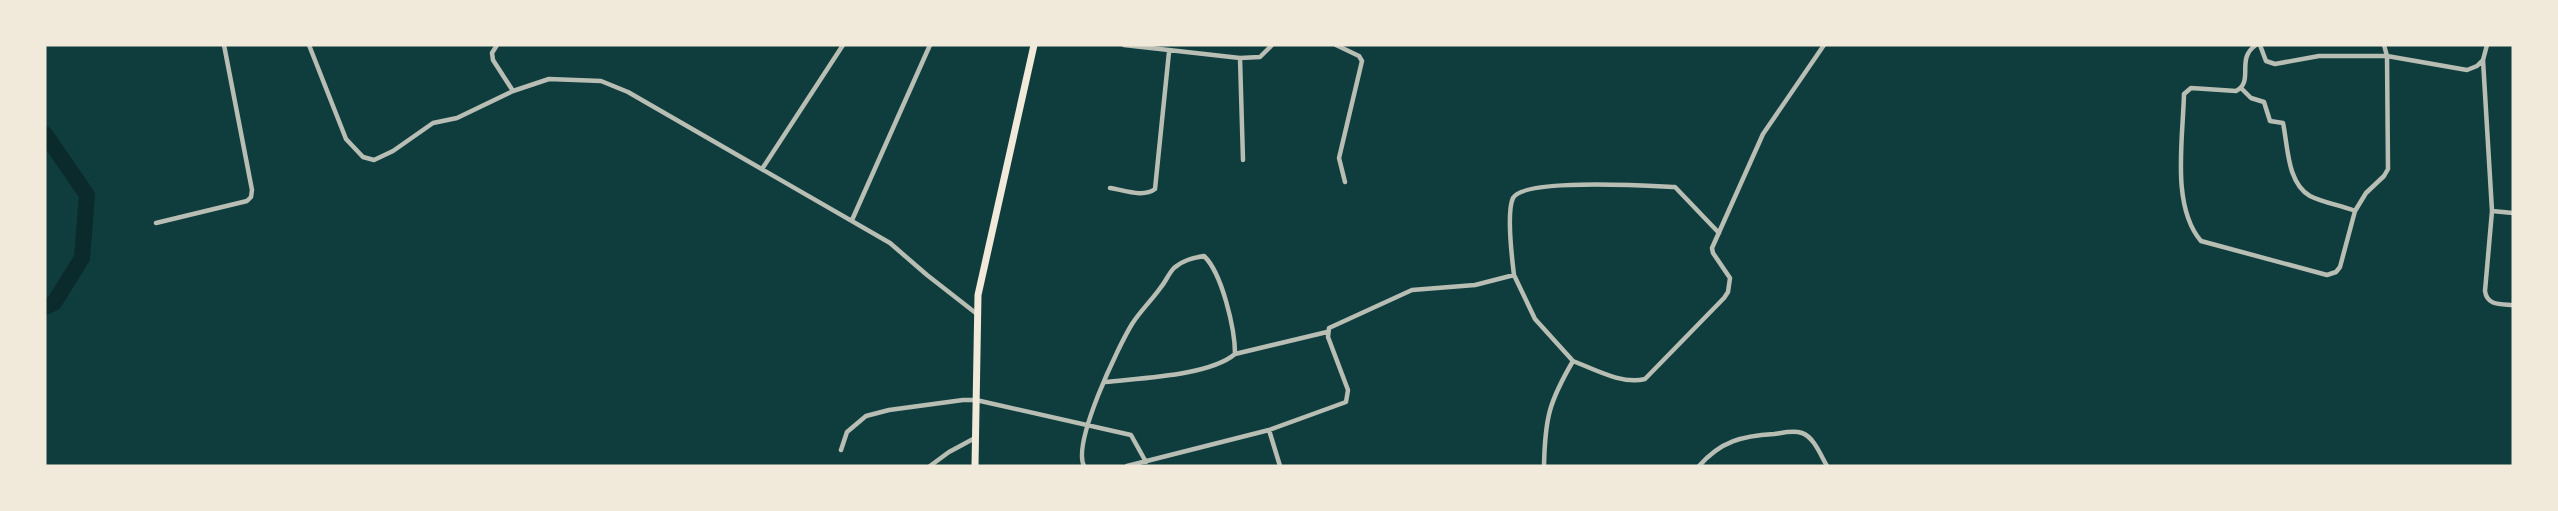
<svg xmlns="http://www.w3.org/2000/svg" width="2558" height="511" font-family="'Alegreya Sans',sans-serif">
<rect width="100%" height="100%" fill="#0f3d3e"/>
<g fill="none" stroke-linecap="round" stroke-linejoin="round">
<!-- river -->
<path stroke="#0a2a2b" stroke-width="16" d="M45,134l42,61 -5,63 -28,45 -9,4"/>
<!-- minor -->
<path stroke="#b8beb3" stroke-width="4.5" d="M309,45l37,94 17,18 11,3 19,-9 40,-28 24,-5 56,-27 36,-12 52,2 27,11 262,151 37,32 50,39
M497,45l-5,8 1,7 20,31
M1124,45l116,13 20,-1 12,-12
M1336,45l23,11 3,5 -23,97 6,24
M2256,45c-21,14 -1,36 -20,46l-45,-3 -7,6c-1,45 -13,112 17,147l126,34 9,-3 4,-5 15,-56 11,-18 18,-17 4,-7 -1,-113 -3,-11
M2260,45l6,16 9,3 44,-8h68l80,14 10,-4 6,-6
M2487,45l-4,15 9,151
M1240,58l3,102
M2241,88l10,10 13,4 6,19 13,2c5,23 4,60 27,73 14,7 30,9 45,15
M762,169l81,-124
M1110,188c14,2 33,10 45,1l14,-137
M2513,213l-21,-2 -7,80c2,15 16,13 28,14
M852,220l78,-175
M156,223l91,-22 4,-4 1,-7 -28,-145
M1514,275c-2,-17 -8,-62 -1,-77 10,-20 139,-12 162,-11l44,46
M1235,354l92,-22
M1573,361c21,8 49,24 72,18l79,-81 4,-6 2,-14 -17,-25 -1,-5 51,-114 61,-89
M1269,430l11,36
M841,450l6,-18 19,-16 23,-6 74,-10h13l155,35 15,27
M930,466l19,-14 26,-14
M1084,466c-12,-23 34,-119 48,-142 9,-14 20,-24 29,-37 5,-6 8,-14 13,-19 9,-8 19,-10 30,-12 18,17 31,73 31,98 -26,22 -96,24 -130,28
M1127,466l142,-36 77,-28 2,-12 -20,-53 1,-9 83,-38 63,-5 39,-10 21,44 38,42c-24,41 -28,57 -29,105
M1699,466c22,-25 43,-30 75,-32 8,-1 19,-4 28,-1 12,4 19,23 25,33"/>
<!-- secondary -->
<path stroke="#f1e9da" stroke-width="7" d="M975,466l3,-171 56,-250"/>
</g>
<!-- border -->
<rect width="2558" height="511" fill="none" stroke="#f1e9da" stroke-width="93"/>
</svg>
